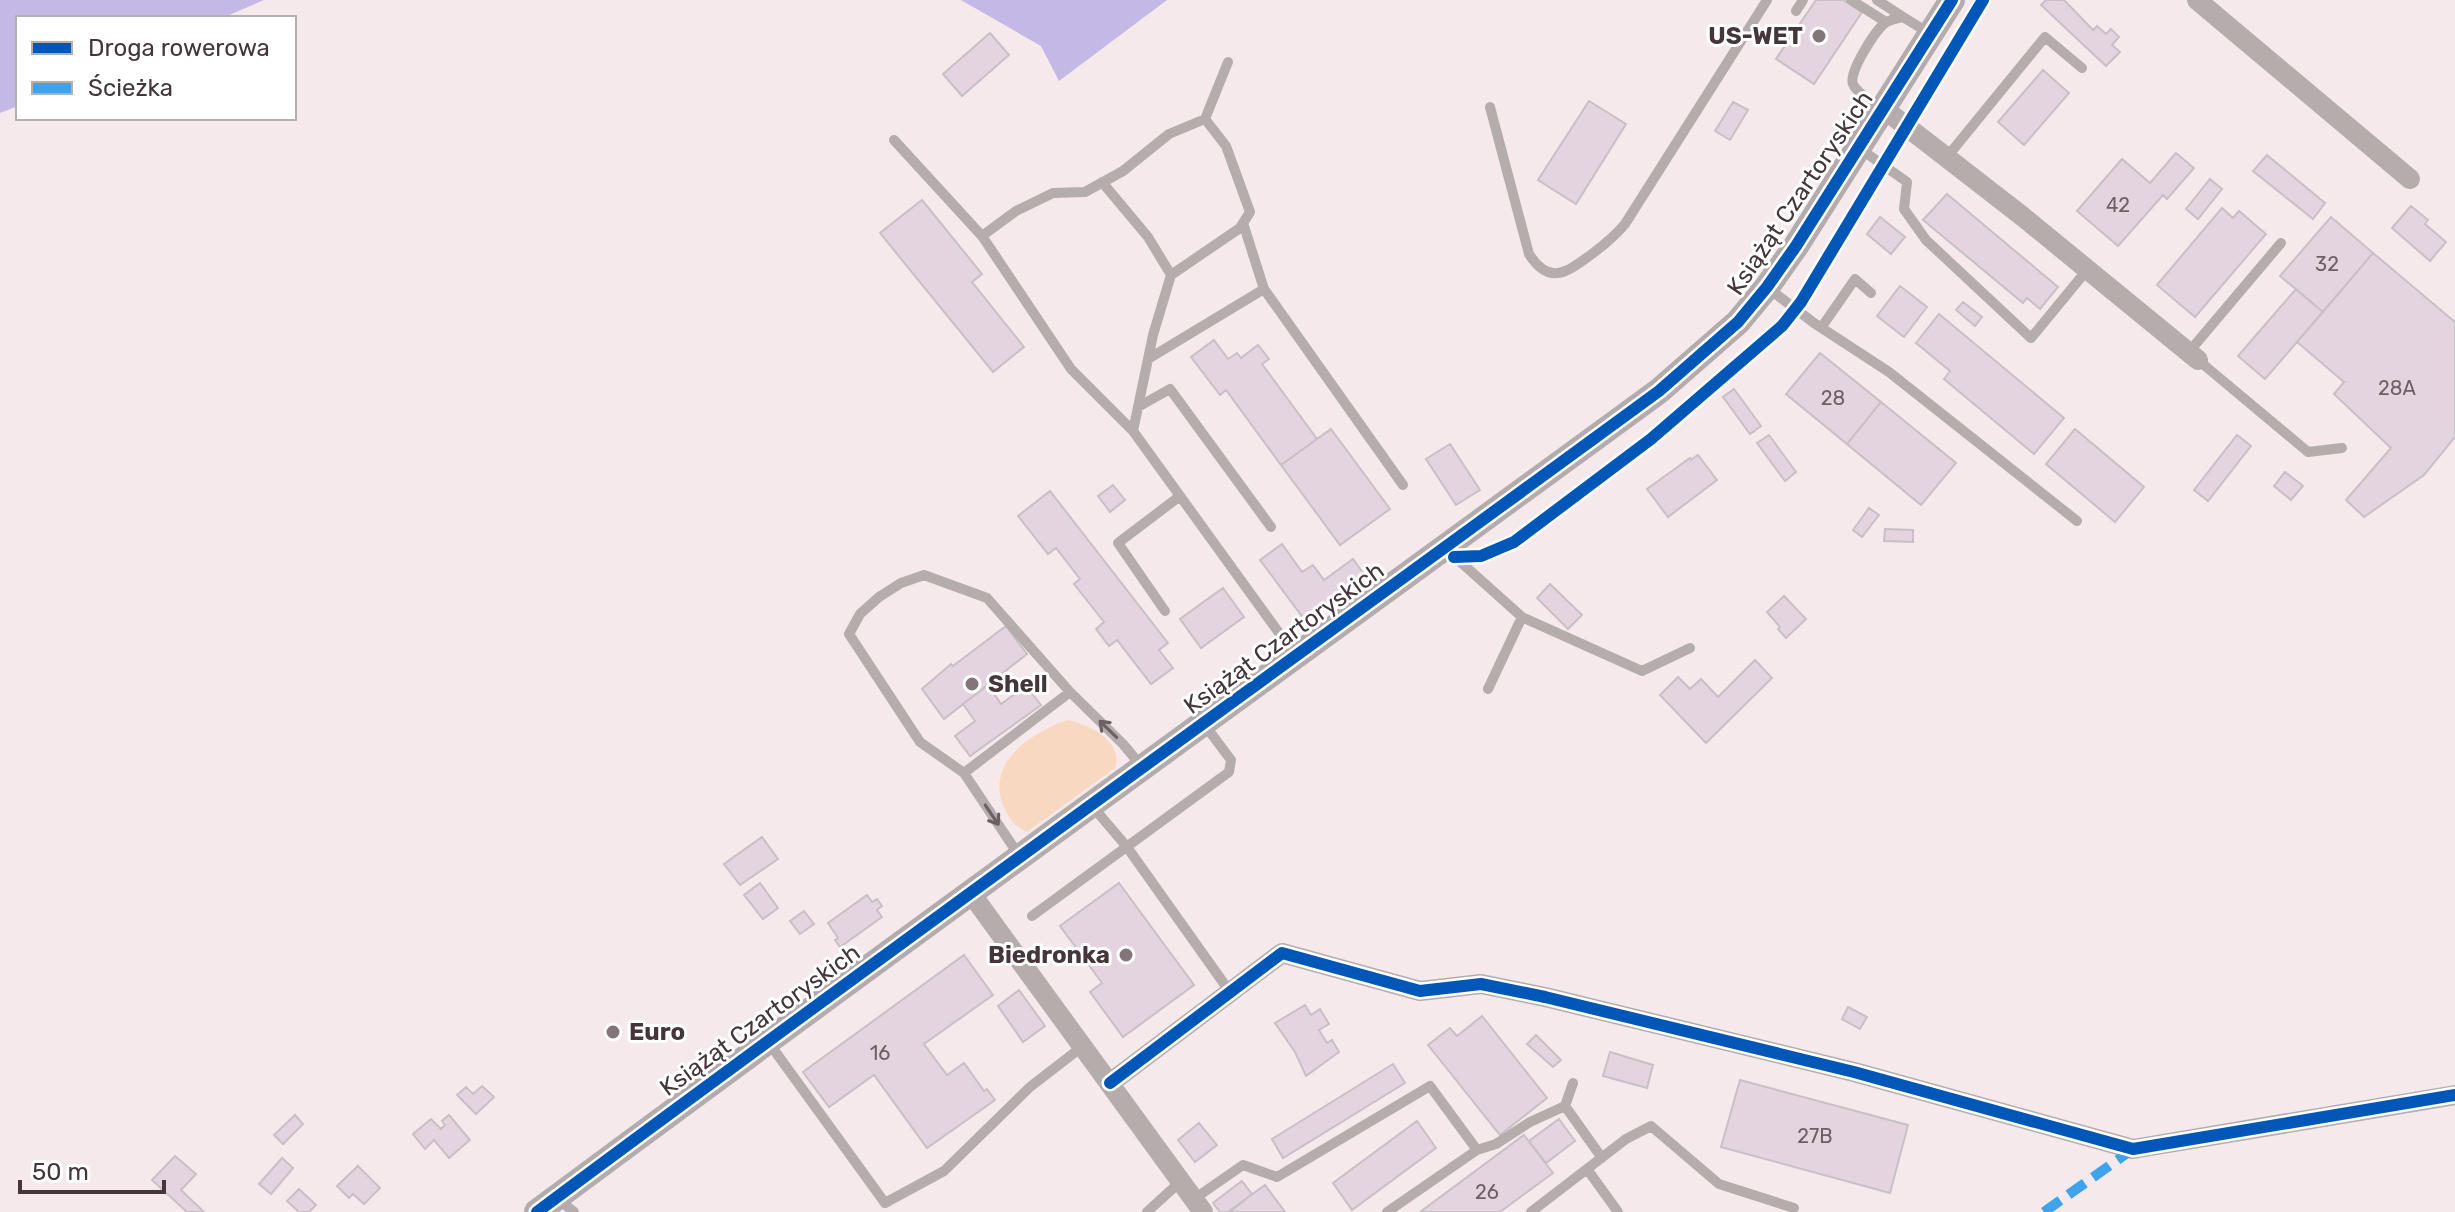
<svg xmlns="http://www.w3.org/2000/svg" width="2455" height="1212" font-family="Rubik,sans-serif">
<rect width="100%" height="100%" fill="#f5e9ec"/>
<!-- green -->
<path fill="#f8d8c1" d="M1068,720c21,4 56,22 47,48l-88,64c-14,-7 -18,-13 -24,-27 -17,-43 29,-73 65,-85z"/>
<!-- water -->
<path fill="#c3b8e6" d="M0,0h264l-42,18h-204v88l-18,7z
M961,0h206l-108,81 -18,-35z"/>
<!-- building -->
<path fill="#e4d4e0" stroke="#c9bfc6" stroke-width="2" d="M1816,0h27l19,12 -48,72 -38,-25z
M2046,0h18l29,30 4,-4 9,8 5,-5 8,8 -7,8 8,7 -14,14 -65,-61z
M990,33l19,22 -47,41 -19,-22z
M2043,70l26,23 -45,52 -26,-23z
M1589,101l37,23 -50,80 -38,-24z
M1733,102l15,8 -18,30 -15,-9z
M2176,153l18,15 -27,31 -4,-4 -45,51 -41,-35 45,-52 28,24z
M2267,155l58,48 -12,16 -60,-48z
M2210,179l12,10 -24,30 -12,-10z
M1947,194l111,93 -18,22 -13,-11 -4,5 -100,-83z
M922,200l60,74 -10,8 52,65 -31,25 -113,-139z
M2411,206l17,14 -3,4 21,18 -16,19 -38,-33z
M2222,208l11,10 6,-7 27,23 -71,83 -38,-32z
M1880,217l25,20 -14,17 -24,-20z
M2331,217l42,36 -50,59 -43,-36z
M2373,253l82,69v115l-31,38 -60,42 -18,-17 45,-52 -57,-54 10,-12 -47,-40z
M1900,286l27,21 -23,30 -27,-21z
M2296,289l27,23 -58,67 -27,-23z
M1963,302l19,15 -7,9 -19,-16z
M1939,314l125,104 -30,36 -90,-75 6,-8 -34,-28z
M1214,340l14,19 9,-6 4,5 17,-13 11,14 -7,5 55,75 -36,26 -55,-75 -6,5 -29,-38z
M1820,353l61,49 -34,42 -61,-50z
M1734,389l27,37 -11,8 -27,-37z
M1881,402l75,61 -35,42 -74,-61z
M1331,429l59,80 -50,36 -59,-80z
M2075,429l69,58 -29,35 -69,-58z
M1769,435l27,37 -11,9 -28,-38z
M2237,435l14,11 -43,55 -14,-11z
M1450,444l30,46 -24,15 -30,-46z
M1698,455l19,25 -49,37 -21,-28 43,-31 1,2z
M2285,472l18,14 -12,14 -17,-14z
M1113,485l12,15 -15,12 -12,-16z
M1050,491l118,152 -9,7 14,18 -22,16 -34,-44 -8,6 -13,-17 8,-7 -30,-38 6,-5 -24,-31 -8,6 -30,-38z
M1869,508l10,7 -17,22 -9,-7z
M1885,529l28,1v12l-29,-1z
M1282,544l20,28 11,-7 11,15 29,-21 12,17 -61,43 -44,-59z
M1550,584l32,31 -14,14 -31,-31z
M1223,588l21,29 -43,31 -21,-29z
M1784,596l22,23 -20,19 -8,-9 2,-2 -13,-15z
M1006,626l21,28 -83,65 -22,-30 29,-25 2,2z
M1755,660l17,18 -66,65 -46,-48 18,-18 12,12 11,-10 17,18z
M988,685l13,19 25,-18 15,19 -71,51 -15,-20 20,-15 -12,-17z
M762,837l16,22 -38,26 -16,-21z
M760,883l18,25 -15,11 -19,-24z
M1119,883l75,102 -71,52 -33,-45 12,-9 -42,-57z
M867,895l5,7 5,-3 5,7 -5,4 5,7 -42,30 -5,-7 3,-2 -10,-15z
M804,911l10,13 -14,10 -10,-13z
M964,955l29,40 -69,49 23,31 17,-12 20,28 3,-2 8,11 -68,48 -53,-73 -45,32 -26,-35z
M1019,990l26,36 -22,16 -25,-36z
M1305,1005l6,10 9,-6 9,15 -10,6 8,13 5,-3 7,12 -33,24 -11,-24 -20,-29z
M1848,1007l19,10 -7,12 -18,-10z
M1482,1016l65,82 -47,37 -72,-90 22,-17 7,8z
M1536,1035l25,25 -8,7 -26,-23z
M1610,1052l43,13 -6,23 -44,-12z
M1393,1064l12,19 -122,75 -11,-19z
M1740,1080l168,45 -18,68 -169,-46z
M482,1086l12,11 -18,17 -19,-19 9,-8 7,7z
M295,1115l8,9 -20,20 -9,-9z
M449,1115l21,25 -21,18 -15,-18 -9,9 -12,-15 18,-15 10,10 4,-4 -3,-4z
M1559,1119l16,22 -29,22 -17,-22z
M1417,1121l19,27 -84,62 -19,-27z
M1199,1123l18,22 -22,17 -17,-22z
M1524,1135l29,38 -53,39h-80z
M175,1156l21,18 -15,16 23,22h-17l-35,-32z
M282,1158l11,10 -22,26 -12,-10z
M358,1166l22,22 -16,16 -11,-10 -4,4 -12,-12z
M1242,1181l10,13 -22,18h-10l-7,-9z
M1265,1185l20,27h-55l-1,-1z
M299,1189l17,16 -7,7h-10l-12,-11z"/>
<g fill="none" stroke-linecap="round" stroke-linejoin="round">
<!-- service -->
<path stroke="#b4adac" stroke-width="10" d="M1851,0l35,22
M1877,0l26,17
M1796,11l7,-11
M1490,107l39,147c21,33 39,17 63,0 12,-9 23,-18 33,-30l142,-224
M1882,108c-9,-7 -25,-14 -29,-24 -5,-11 22,-53 32,-61 4,-3 13,-5 18,-6l26,16
M1205,119l23,-57
M894,140l88,96
M1859,148l48,34 -3,27 22,31 105,98 56,-68
M1947,157l98,-120 37,31
M1102,182l46,55 23,38
M1243,223l21,66 139,196
M1768,288l46,35 75,49 188,149
M1821,328l34,-49 16,14
M2188,353l93,-110
M1148,359l116,-70
M2198,360l110,92 34,-4
M1138,407l32,-18 101,138
M1133,431l-62,-62 -89,-133 34,-25 37,-18 32,-1 38,-21 46,-37 36,-15 21,27 24,66 -10,16 -69,47 -18,60 -20,96 162,224
M1446,549l76,68 120,54 48,-23
M1165,611l-47,-68 62,-47
M1488,689l34,-72
M964,773l106,-81
M1093,807l34,40 103,145
M1020,857l-56,-84 -44,-31 -71,-108 11,-20 19,-17 22,-14 23,-8 63,23 83,94 53,52 19,23
M1032,916l197,-144 2,-12 -27,-36
M769,1043l116,160 59,-32 86,-84 53,-41
M1573,1083l-8,23 37,52
M1477,1150l19,-6 34,-22 35,-16
M1587,1169l31,43
M558,1199l16,13
M1194,1199l49,-34 34,12 153,-91 47,64 -90,62
M1147,1212l34,-31
M1531,1212l95,-73 25,-13 68,58 75,24"/>
<!-- minor -->
<path stroke="#b4adac" stroke-width="20" d="M2197,0l213,179
M1884,109l138,107 176,144
M970,892l233,320
M1110,1083l172,-130 138,38 61,-7 64,13 309,75 279,77 322,-54"/>
<!-- secondary -->
<path stroke="#b4acac" stroke-width="26" d="M537,1212c372,-277 748,-547 1122,-821l79,-69 29,-35 29,-41 156,-246"/>
<!-- quiet -->
<path stroke="#3fa3ec" stroke-width="10" stroke-dasharray="20 10" stroke-linecap="butt" d="M2044,1212l89,-63"/>
<defs>
<path id="cycleway" d="M1454,557l27,-1 33,-14 137,-103 131,-113 19,-24 182,-302
M1110,1083l172,-130 138,38 61,-7 64,13 309,75 279,77 322,-54
M537,1212c372,-277 748,-547 1122,-821l79,-69 29,-35 29,-41 156,-246"/>
</defs>
<!-- cycleway casing -->
<use href="#cycleway" stroke="#fff" stroke-width="17"/>
<!-- cycleway -->
<use href="#cycleway" stroke="#0057b8" stroke-width="12"/>
</g>
<!-- one-way arrows -->
<defs><path id="oneway-shaft" d="M-6 0H5M1.5-3L5.5 0L1.5 3" fill="none" stroke-width="1.6" stroke-linecap="round" stroke-linejoin="round" transform="scale(2)"/></defs>
<g stroke="#6c6063">
<use href="#oneway-shaft" transform="translate(1108 729) rotate(-136)"/>
<use href="#oneway-shaft" transform="translate(992 815) rotate(56)"/>
</g>
<!-- markers -->
<g fill="#837579" stroke="#fff" stroke-width="3">
<circle cx="1819" cy="36" r="8"/>
<circle cx="972" cy="684" r="8"/>
<circle cx="1126" cy="955" r="8"/>
<circle cx="613" cy="1032" r="8"/>
</g>
<g text-anchor="middle" stroke-width="6" stroke-linejoin="round" paint-order="stroke">
<!-- number labels -->
<g font-size="20" fill="#6e5f66">
<text x="2118" y="212">42</text>
<text x="2327" y="271">32</text>
<text x="2397" y="395">28A</text>
<text x="1833" y="405">28</text>
<text x="880" y="1060">16</text>
<text x="1815" y="1143">27B</text>
<text x="1487" y="1199">26</text>
</g>
<!-- poi labels -->
<g font-size="24" font-weight="bold" fill="#45363b" stroke="#fff" text-anchor="end">
<text x="1803" y="44">US-WET</text>
<text x="988" y="692" text-anchor="start">Shell</text>
<text x="1110" y="963">Biedronka</text>
<text x="629" y="1040" text-anchor="start">Euro</text>
</g>
<!-- street labels -->
<g font-size="24" fill="#45363b" stroke="#fff">
<text transform="translate(1800 193) rotate(-56)" y="8">Książąt Czartoryskich</text>
<text transform="translate(1284 638) rotate(-36)" y="8">Książąt Czartoryskich</text>
<text transform="translate(760 1020) rotate(-36)" y="8">Książąt Czartoryskich</text>
</g>
</g>
<!-- legend -->
<rect x="16" y="16" width="280" height="104" fill="#ffffff" stroke="#b5afb1" stroke-width="2"/>
<rect x="32" y="42" width="40" height="12" fill="#0057b8" stroke="#b5afb1" stroke-width="2"/>
<text x="88" y="56" font-size="24" fill="#45363b">Droga rowerowa</text>
<rect x="32" y="82" width="40" height="12" fill="#3fa3ec" stroke="#b5afb1" stroke-width="2"/>
<text x="88" y="96" font-size="24" fill="#45363b">Ścieżka</text>
<!-- scale -->
<path d="M20 1180v12h144v-12" fill="none" stroke="#45363b" stroke-width="4"/>
<text x="32" y="1180" font-size="24" fill="#45363b" stroke="#ffffff" stroke-width="6" paint-order="stroke">50 m</text>
</svg>
